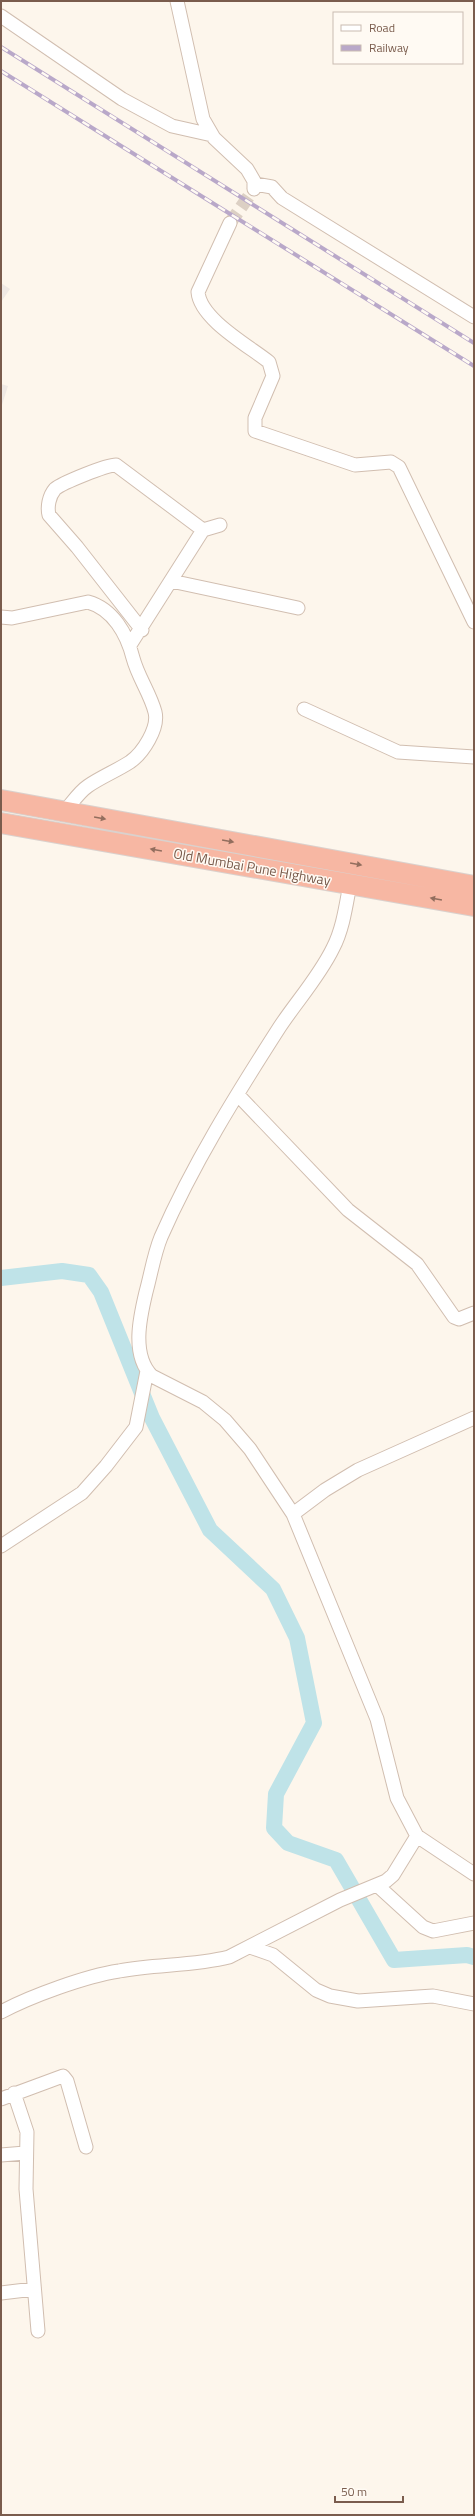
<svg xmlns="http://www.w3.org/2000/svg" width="475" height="2516" font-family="'Titillium Web',sans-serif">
<rect width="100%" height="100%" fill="#fdf6ec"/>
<!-- industrial -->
<path fill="#efe9e4" d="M1,283l9,6 -9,13z
M1,384l7,2 -7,22z"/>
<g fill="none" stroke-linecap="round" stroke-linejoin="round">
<!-- river -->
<path stroke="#bfe3e8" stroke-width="16" d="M1,1278l61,-7 27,4 12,17 51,126 58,112 63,59 24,49 17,85 -38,71 -2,34 14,15 48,17 58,100 73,-5 7,2"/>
<!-- minor-tunnel -->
<path stroke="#dcd0c4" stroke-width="13" stroke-dasharray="13 6" stroke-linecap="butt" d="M230,223l24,-34"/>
<defs>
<path id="minor" d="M177,1l26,118 11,19 33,31 7,12v8
M1,16l121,83 50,27 40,9
M255,184l17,3 10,11 192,119
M230,223l-32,69c2,27 51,54 71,70l4,14 -18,42v13l100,34 36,-3 8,5 75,155
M171,581l127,27
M1,617l11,1 76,-16c25,7 39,32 45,56 5,19 17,35 22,54 4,16 -12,41 -25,50 -14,9 -29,15 -42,24 -9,6 -16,17 -23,25
M142,630l-65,-83 -28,-32c-2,-8 0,-19 6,-26 7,-6 51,-24 61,-24l87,65
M130,645l73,-115 17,-5
M304,709l94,43 76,5
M238,1095l110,115 69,54 37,53 5,2 15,-6
M293,1514l32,-24 33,-20 116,-52
M1,1546l81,-53 24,-27 30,-39 11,-56
M417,1836l57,38
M378,1886l45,41 10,4 41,-8
M250,1947l23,8 43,35 14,6 28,5 75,-5 41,8
M1,2012c30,-16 85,-36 118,-41 37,-7 74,-5 110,-14l111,-57 46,-19 7,-6 24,-39 -20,-38 -20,-79 -84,-205 -43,-65 -25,-29 -22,-18 -51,-26c-21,-21 -12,-59 -6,-84 5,-18 8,-38 15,-55 32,-73 75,-142 118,-209 17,-26 40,-51 54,-80 10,-19 13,-43 17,-64
M14,2093l13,39 -1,57 12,142
M1,2099l62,-23 4,5 19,66
M1,2155l24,-2
M1,2293l33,-4"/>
<path id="highway" d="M1,800l473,86
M1,823l473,83"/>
</defs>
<!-- minor casing -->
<use href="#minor" stroke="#d1beb0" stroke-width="15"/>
<!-- highway casing -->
<use href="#highway" stroke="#dad1cd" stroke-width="22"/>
<!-- minor -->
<use href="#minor" stroke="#fff" stroke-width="13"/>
<!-- highway -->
<use href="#highway" stroke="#f7b7a3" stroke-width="20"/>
<defs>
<path id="rail" d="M1,47l473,296
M1,71l473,295"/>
</defs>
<!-- rail casing -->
<use href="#rail" stroke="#b9a8c9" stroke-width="4"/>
<!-- rail -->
<use href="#rail" stroke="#fffaf3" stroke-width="2.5" stroke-dasharray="8" stroke-linecap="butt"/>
</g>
<!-- one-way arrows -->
<defs><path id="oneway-solid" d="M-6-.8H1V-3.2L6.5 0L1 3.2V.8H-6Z"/></defs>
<g fill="#936e5e">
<use href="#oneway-solid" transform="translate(100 818) rotate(10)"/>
<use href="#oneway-solid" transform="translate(228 841) rotate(10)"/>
<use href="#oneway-solid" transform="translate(156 850) rotate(-170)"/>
<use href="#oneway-solid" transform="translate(356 864) rotate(10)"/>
<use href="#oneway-solid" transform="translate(436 899) rotate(-170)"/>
</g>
<g text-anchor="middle" stroke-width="3" stroke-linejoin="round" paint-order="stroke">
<!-- street labels -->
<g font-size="14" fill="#7a5c4d" stroke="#fffaf3">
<text transform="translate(252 867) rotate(10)" y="5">Old Mumbai Pune Highway</text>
</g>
</g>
<!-- border -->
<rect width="475" height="2516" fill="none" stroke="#7a5c4d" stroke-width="4"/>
<!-- legend -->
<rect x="333" y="12" width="130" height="52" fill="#fffaf3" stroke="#cabbb1"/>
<rect x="341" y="25" width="20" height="6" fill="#ffffff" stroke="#cabbb1"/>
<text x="369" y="32" font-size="12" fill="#7a5c4d">Road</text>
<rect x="341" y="45" width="20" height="6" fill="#b9a8c9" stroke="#cabbb1"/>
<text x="369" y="52" font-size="12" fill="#7a5c4d">Railway</text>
<!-- scale -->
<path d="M335 2496v6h68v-6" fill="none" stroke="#7a5c4d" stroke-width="2"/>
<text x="341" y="2496" font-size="12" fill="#7a5c4d" stroke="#fffaf3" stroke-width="3" paint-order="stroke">50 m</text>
</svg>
